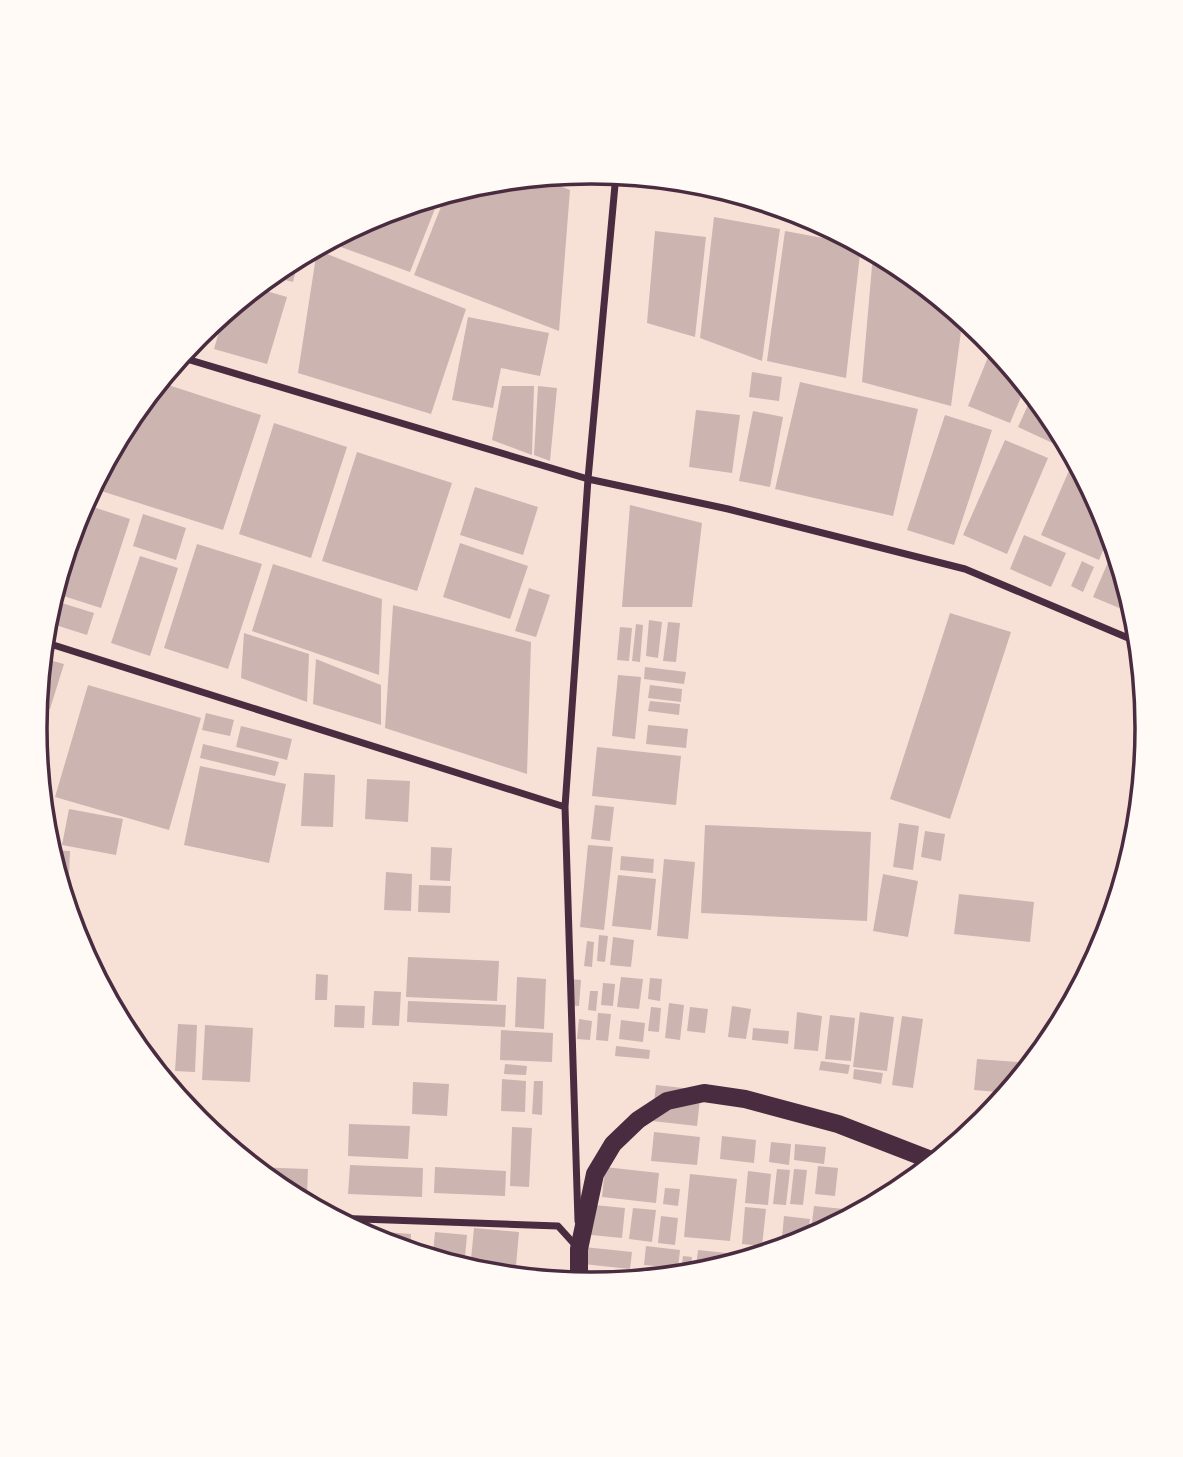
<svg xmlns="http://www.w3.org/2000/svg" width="1183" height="1457" font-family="Ubuntu,sans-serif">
<rect width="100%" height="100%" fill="#f7e1d7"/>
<!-- building -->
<path fill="#ccb4b1" d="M537,177l33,13 -11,141 -145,-56 32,-81 37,-11z
M440,196l-30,76 -83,-30 52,-28z
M714,217l66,12 -18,132 -62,-23z
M655,231l51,6 -11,100 -48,-14z
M785,231l76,14 -15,133 -79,-17z
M317,250l149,59 -35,105 -133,-41z
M873,254l10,2 18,10 62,51 -12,89 -89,-24z
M299,257l-6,25 -23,-6 13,-10z
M256,288l31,9 -20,67 -53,-15 10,-35z
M468,317l81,16 -9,43 -39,-8 -8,40 -41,-8z
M993,345l33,40 -16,38 -42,-17z
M752,372l30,5 -3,24 -30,-4z
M159,382l102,33 -38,115 -131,-42 37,-69z
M800,382l118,27 -25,107 -118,-27z
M502,386h32l-2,69 -40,-15z
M538,386l19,2 -7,73 -16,-6z
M1033,394l21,26 18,32 -54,-25z
M696,410l44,5 -8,58 -43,-6z
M753,411l30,6 -13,70 -31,-6z
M945,415l47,15 -38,115 -47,-15z
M274,423l73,24 -36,111 -72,-24z
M1005,440l43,18 -41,96 -44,-19z
M357,452l95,31 -35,108 -95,-30z
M1071,466l10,4 25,46 5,16 -12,28 -58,-25z
M475,487l63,20 -15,48 -63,-20z
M84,504l46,15 -29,89 -47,-15 24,-78z
M630,505l72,18 -10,84h-70z
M143,514l43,14 -10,32 -43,-14z
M1024,535l42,18 -15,34 -41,-18z
M460,543l68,23 -18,53 -67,-22z
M197,544l65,20 -34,105 -64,-21z
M1115,546l21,69 -43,-18z
M140,556l38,12 -28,88 -39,-13z
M1082,561l12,6 -11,25 -12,-6z
M273,564l109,35 -3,76 -127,-44z
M529,588l21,7 -14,42 -21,-6z
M52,600l42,13 -7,22 -41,-13z
M393,605l138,37 -4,132 -142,-46z
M950,613l61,19 -61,187 -60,-20z
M649,620l13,2 -4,36 -12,-2z
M668,622l12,1 -4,39 -13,-1z
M636,624l7,1 -3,37 -8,-1z
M620,627l12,1 -3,33 -12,-1z
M244,633l65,21 -2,48 -66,-24z
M42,658l22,6 -14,45 -13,-3z
M316,659l65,26v40l-68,-21z
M645,667l41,5 -2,12 -40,-5z
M618,675l23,2 -6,62 -23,-3z
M88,685l113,33 -32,112 -114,-33z
M650,685l32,4 -1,13 -33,-4z
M650,701l30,3 -1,11 -31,-4z
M206,713l28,7 -4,16 -28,-6z
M36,715l10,3 -9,29 -2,-19z
M648,725l40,4 -2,19 -40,-4z
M241,726l51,13 -5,21 -51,-13z
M203,744l76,18 -4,14 -75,-18z
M597,747l84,9 -5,49 -84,-9z
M200,766l86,18 -17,79 -85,-18z
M304,773l31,2 -2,52 -32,-1z
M367,779l43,2 -2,41 -43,-3z
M595,805l19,2 -4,34 -19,-2z
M69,809l54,10 -7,36 -54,-10z
M899,823l20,3 -6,44 -20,-3z
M705,825l166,7 -4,89 -166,-8z
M925,831l20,3 -4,27 -20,-4z
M588,845l25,2 -9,83 -24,-3z
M431,847l21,1 -2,33 -20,-1z
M50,850l20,1 -1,23h-12z
M621,856l33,3 -1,14 -33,-3z
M664,859l31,3 -7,77 -31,-3z
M386,872l26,2 -1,37 -27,-1z
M883,874l35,7 -10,56 -35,-6z
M618,875l38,4 -5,51 -39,-4z
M419,885l32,1 -1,27 -32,-1z
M959,894l75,8 -4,40 -76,-8z
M599,935l9,1 -3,26 -8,-1z
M613,937l21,3 -3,27 -21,-2z
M587,941l7,1 -2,25 -8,-1z
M408,957l91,4 -2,40 -91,-4z
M316,974l12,1 -1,25h-12z
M517,977l29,2 -2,50 -29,-2z
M621,977l22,2 -4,30 -22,-2z
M650,978l12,1 -2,22 -12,-2z
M571,979l10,1 -2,26 -11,-1z
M603,983l12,1 -2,22 -12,-1z
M374,991l27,1 -2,34 -27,-1z
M590,991h8l-2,20 -8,-1z
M408,1001l98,4 -1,22 -98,-5z
M669,1003l15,2 -4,35 -15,-2z
M335,1005l30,1 -1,22 -30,-1z
M732,1006l19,3 -5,30 -18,-2z
M651,1007l10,1 -2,24 -11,-1z
M690,1007l18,2 -3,24 -18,-2z
M797,1012l25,4 -4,35 -24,-2z
M860,1012l34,5 -7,54 -34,-4z
M598,1013l13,1 -3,27 -12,-1z
M830,1015l25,3 -4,43 -26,-2z
M902,1016l21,3 -10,69 -21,-3z
M579,1019l13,2 -2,19 -13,-1z
M621,1020l24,3 -2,19 -24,-3z
M178,1024l19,1 -2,47 -20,-1z
M205,1025l48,3 -3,54 -48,-2z
M753,1028l36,3 -1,13 -36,-4z
M501,1030l52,3 -1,29 -52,-2z
M616,1046l34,4 -1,9 -34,-3z
M977,1059l56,4 -24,30 -35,-3z
M821,1061l29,4 -2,9 -29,-4z
M505,1064l22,2 -1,9 -22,-1z
M854,1069l29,4 -2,11 -28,-5z
M502,1079l24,2 -1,31 -24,-1z
M534,1081h9l-1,34 -10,-1z
M413,1082l36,2 -2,32 -35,-2z
M656,1085l45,5 -4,36 -45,-5z
M349,1124l61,2 -2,33 -60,-3z
M512,1127l20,1 -3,59 -19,-1z
M654,1132l46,5 -3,28 -46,-4z
M722,1136l34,4 -2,23 -34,-4z
M771,1142l20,2 -2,21 -20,-3z
M795,1144l31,3 -2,17 -30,-4z
M350,1165l73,3 -1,29 -74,-3z
M818,1166l20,2 -3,28 -20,-2z
M253,1167l55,2 -1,26 -19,-1z
M435,1167l71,4 -1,25 -71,-3z
M605,1167l54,6 -3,30 -54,-6z
M777,1169l13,1 -4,35 -13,-1z
M794,1169l13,1 -4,35 -13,-1z
M748,1171l23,3 -3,31 -23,-2z
M690,1174l47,5 -7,62 -46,-4z
M665,1188l15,1 -2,17 -15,-2z
M594,1205l31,3 -3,30 -31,-3z
M814,1206l50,5 -54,28z
M745,1207l21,2 -4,37 -20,-2z
M633,1208l23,2 -4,32 -23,-3z
M661,1216l17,2 -3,27 -17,-2z
M784,1216l26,3 -3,22 -26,7z
M474,1228l45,4 -4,45 -32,-3 -13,-4z
M386,1232l25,2 -1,18 -25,-7z
M435,1232l32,3 -2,22 -32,-3z
M646,1246l34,4 -2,18 -34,-3z
M584,1247l48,5 -2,17 -47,-5z
M698,1250l38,4 -1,10 -40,11z
M683,1256l9,1 -2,15 -9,-1z"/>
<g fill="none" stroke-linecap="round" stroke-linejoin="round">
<!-- minor -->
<path stroke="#4a2c40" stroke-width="7" d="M667,179l141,37
M180,357l408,122 140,30 237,60 175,74
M44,642l521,165
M332,1218l226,8 19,21
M578,1221l-13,-414 23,-328 28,-305"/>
<!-- primary -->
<path stroke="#4a2c40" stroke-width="18" d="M579,1284v-35l16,-75 18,-30 25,-24 29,-19 37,-8 41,6 93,25 98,38"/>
</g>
<!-- crop -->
<path d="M0 0H1183V1457H0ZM47 728a544 544 0 1 1 1088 0a544 544 0 1 1-1088 0Z" fill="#fffaf5" fill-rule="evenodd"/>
<path fill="none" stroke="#4a2c40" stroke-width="3.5" d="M47 728a544 544 0 1 1 1088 0a544 544 0 1 1-1088 0Z"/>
</svg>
